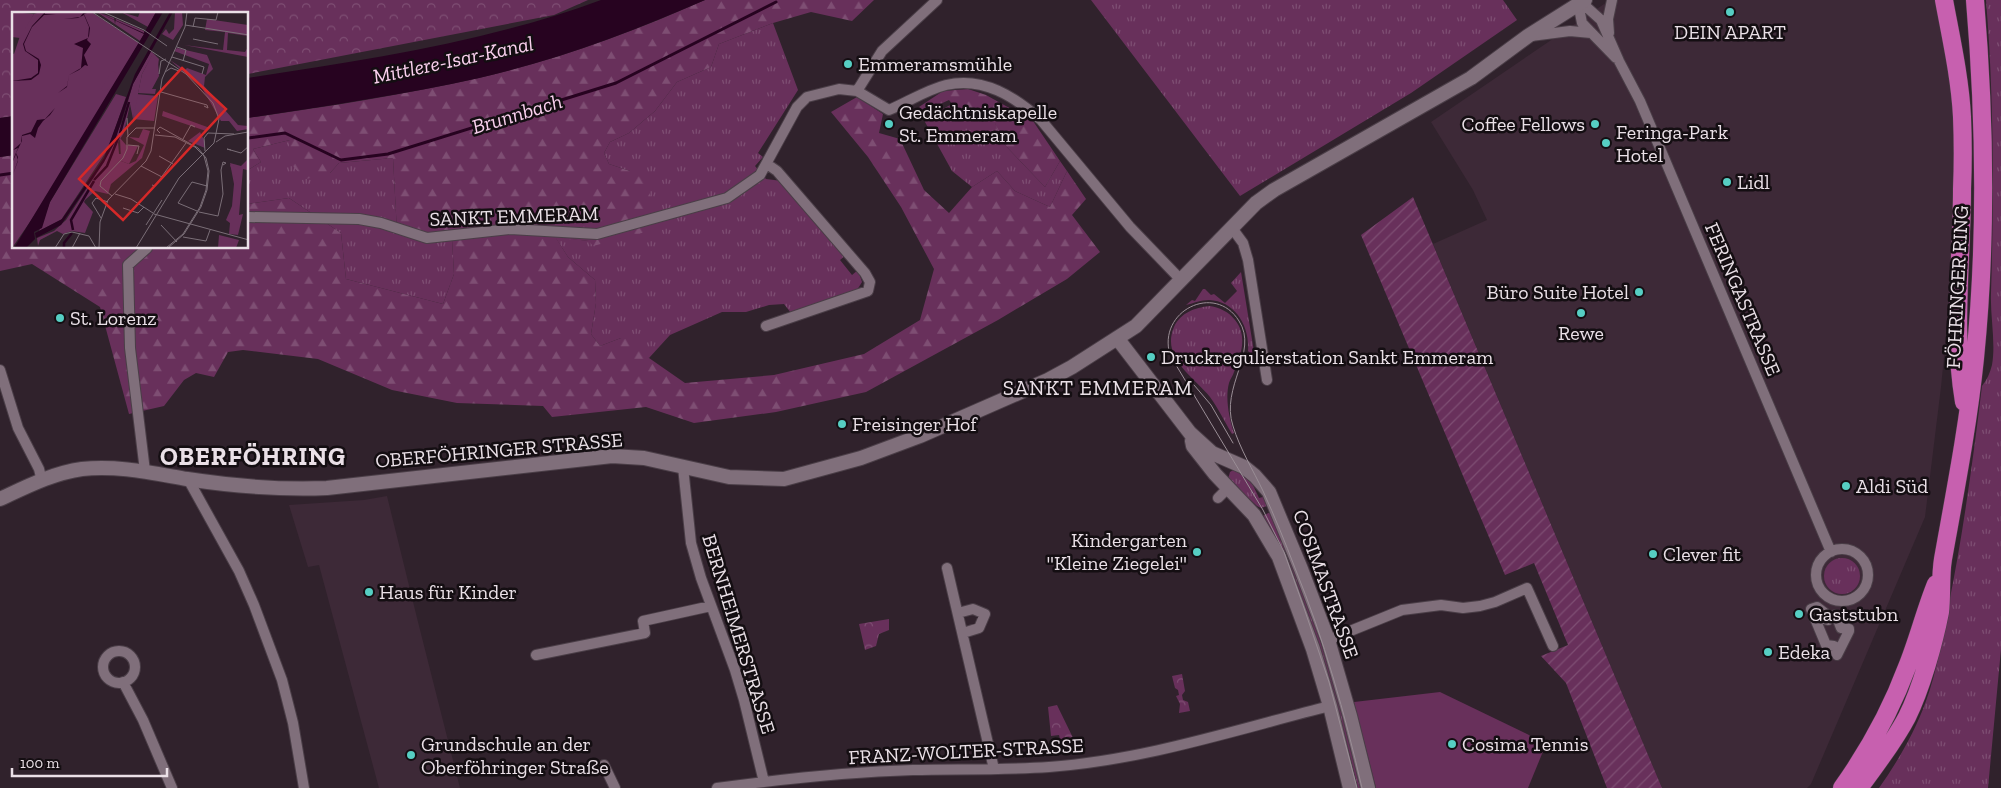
<svg xmlns="http://www.w3.org/2000/svg" width="2001" height="788" font-family="'Zilla Slab',serif">
<defs>
<pattern id="grass-tufts" width="24" height="20" patternUnits="userSpaceOnUse" patternTransform="scale(1.25)"><rect width="24" height="20" fill="#68305b"/><path d="M3 7l-1-3M5 7V3M7 7l1-3M15 17l-1-3M17 17v-4M19 17l1-3" fill="none" stroke="#7e4e73"/></pattern>
<pattern id="forest-firs" width="22" height="20" patternUnits="userSpaceOnUse" patternTransform="scale(1.25)"><rect width="22" height="20" fill="#68305b"/><path d="M5 1l3.5 6h-7zM16 11l3.5 6h-7z" fill="#7e4e73"/></pattern>
<pattern id="park-crowns" width="20" height="18" patternUnits="userSpaceOnUse" patternTransform="scale(1.25)"><rect width="20" height="18" fill="#68305b"/><path d="M2 6a3 3 0 1 1 6 0M12 15a3 3 0 1 1 6 0" fill="none" stroke="#7e4e73"/></pattern>
<pattern id="garden-furrows" width="10" height="10" patternUnits="userSpaceOnUse" patternTransform="scale(1.25)"><rect width="10" height="10" fill="#68305b"/><path d="M-1 1l2-2M0 10L10 0M9 11l2-2" fill="none" stroke="#7e4e73"/></pattern>
</defs>
<rect width="100%" height="100%" fill="#30222c"/>
<!-- built -->
<path fill="#3d2937" d="M1610,0h328l19,115 3,79 -19,193 -16,130 -114,267 -4,4h-145l-229,-544 54,-24 -14,-30 -42,-68z
M387,496l30,122 43,170h-81l-60,-223 -11,2 -19,-62 75,-5z"/>
<!-- grass -->
<path fill="url(#grass-tufts)" d="M1091,0h412l14,20 -106,73 -171,103z
M1986,0h15v649l-13,139h-109c19,-27 36,-56 47,-87 11,-30 16,-62 22,-93 15,-73 25,-148 34,-222 5,-6 8,-13 10,-21 4,-22 -2,-49 -1,-72 3,-98 3,-195 -5,-293z
M773,23l25,67 -40,63 5,4 -8,9 11,13 16,2 64,74 -6,5 12,15 6,-5 4,12 -5,8 -66,23 -7,-9 -15,1 -23,7h-24l-52,23 -21,23 -28,-20 -21,8 -9,-12 5,-31 -1,-23 -27,-23 -13,-20 34,4 41,-70 -21,-7 -5,-11 6,-11 19,-9 26,-22 22,-29 34,-15 8,-23z
M952,104l5,6 14,1 15,5 9,6 6,19 44,46 15,-26 7,10 -17,36 -35,-16 -18,-20 -25,16 -20,-16 -27,-49 5,-6z
M290,140l40,33 9,-10 54,-5 4,74 55,7 2,35 -11,30 -97,-25 -5,-46 -52,-35 -41,6v-34l13,-8 -8,-13z
M1241,272l14,86 -7,-7c2,-25 -13,-50 -39,-51 -8,0 -15,3 -23,5l6,-5 3,1 8,-12h2l6,6 3,-1 11,9 12,-12 -6,-8z
M1209,306c10,1 20,6 26,14 13,16 6,35 -1,52 -1,4 -4,7 -5,11 -4,15 0,35 5,50l-2,1c-7,-12 -14,-26 -22,-37 -17,-21 -49,-39 -36,-70 7,-15 21,-19 35,-21z
M1235,469h6l11,14 7,15 4,-1 4,9 -6,2 -4,-2 -29,-27 2,-7z
M1274,510l38,95 53,183h-12l-92,-271z
M1824 576a18 18 0 1 1 36 0a18 18 0 1 1-36 0Z"/>
<!-- forest -->
<path fill="url(#forest-firs)" d="M705,0h169l-22,21 -41,-9 -38,11 -54,21 -8,23 -34,15 -22,29 -26,22 -19,9 -6,11 5,11 21,7 14,8 7,18 -5,13 7,20 -60,16 -4,-5 -33,-3 12,19 27,23 1,23 -5,31 9,12 21,-8 21,2 7,18 36,25 89,-8 90,-21 56,-34 14,-51 -33,-62 -33,-50 -37,-45 26,-15 26,17 -4,19 21,6 24,51 25,23 23,-26 25,-16 18,20 35,16 17,-36 19,28 -14,16 28,37 -33,27 -69,41 -132,72 -90,20 -82,11 -48,-16 -94,10 -9,-11 -86,-3 -65,-13 -74,-31 -75,-9 -15,2 -14,25 -18,-4 -12,7 -20,26 -35,8 -29,-107 -68,-43 -32,7v-114l14,-2v93h234v-44l41,-6 52,35 5,46 97,25 11,-30 -2,-35 -55,-7 -4,-74 -54,5 -9,10 -24,6c-15,-14 -21,-18 -16,-39l-37,9 8,13 -13,8v-52c77,-11 155,-23 231,-40 78,-18 154,-46 226,-78z
M968,89l18,6 47,26 27,40 -15,26 -44,-46 -6,-18 -9,-7 -15,-5 -14,-1 -8,-10 -24,11 -6,-4 24,-16z"/>
<!-- park -->
<path fill="url(#park-crowns)" d="M0,0h588l-34,15 -306,59v-60h-234v102l-14,2z
M889,619v11l-10,4 -3,12 -11,4 -6,-26z
M1182,674l3,17 -3,4 1,5 5,2 2,9 -11,2 1,-9 -4,-8 3,-1 -1,-5 -3,-2 -3,-12z
M1057,705l19,39 -14,3 -3,-12 -8,1 -3,-29z"/>
<!-- garden -->
<path fill="url(#garden-furrows)" d="M1413,197l249,591h-55l-41,-105 -25,-27 27,-11 -34,-82 -29,12 -144,-340z"/>
<!-- pitch -->
<path fill="#68305b" d="M1440,692l89,43 15,14 -16,39h-152l-22,-86z"/>
<!-- water -->
<path fill="#270320" d="M601,0h104c-73,32 -148,60 -226,78 -76,17 -154,28 -231,40v-40c119,-18 239,-36 353,-78z
M14,116v39l-14,2v-39z"/>
<g fill="none" stroke-linecap="round" stroke-linejoin="round">
<!-- stream -->
<path stroke="#270320" stroke-width="3" d="M248,138l37,-5 56,27 47,-6 228,-71 160,-81
M0,175l14,-2"/>
<defs>
<path id="street" d="M1582,3l19,17 18,41 21,40 191,451
M1582,3l-2,10 2,10 34,35
M1609,33l-1,-14 4,-19
M1531,36l39,-5 21,2
M857,91l25,-40 55,-51
M248,217l111,2 22,4 46,15 83,-9 87,5 130,-36 33,-23 37,-68 10,-10 32,-8 18,2 32,19c19,-8 37,-20 57,-25 37,-9 69,12 95,35l89,107 52,54
M1232,228l11,15 5,17 19,120
M766,326l102,-35 2,-9 -5,-9 -88,-102 -10,-7
M0,370l18,58 21,41 3,12
M683,467l8,76 10,35 34,92 9,30 20,82
M145,471l-15,-123 -2,-83 19,-17
M188,479l51,92 15,34 28,75 11,43 11,65
M1218,498l10,-10
M1816 575a26 26 0 1 1 52 0a26 26 0 1 1-52 0Z
M947,568l47,201
M1817,607l9,7 -2,5 4,1 1,-3 7,-2 5,13 8,1v2l-12,24 -3,-9 -8,-1 -15,-36z
M958,613l15,-4 12,5 -6,14 -16,5
M1328,640l74,-30 39,-5 22,3 17,-2 15,-4 32,-14 26,58
M103 667a16 16 0 1 1 32 0a16 16 0 1 1-32 0Z
M536,655l109,-22 -2,-12 68,-15
M123,682l20,38 29,68
M604,765l11,23
M717,788c65,-9 131,-16 196,-18 45,-1 91,0 136,-3 96,-7 189,-38 281,-61"/>
<path id="secondary" d="M1117,338l73,95 22,20 32,14 11,9 14,16 32,77 27,71 22,76 18,72
M1192,441l1,5 22,28 39,41 25,42 34,92 17,57 20,82
M0,499c26,-12 53,-26 82,-30 35,-4 70,4 105,10 46,7 93,11 140,9l285,-32 32,2 85,19 55,2 77,-21 59,-22 128,-56 24,-13 64,-41 120,-123 18,-13 197,-112 57,-42 57,-36"/>
<path id="highway" d="M1944,0c7,38 16,78 18,117 1,24 1,48 0,72 0,71 -10,142 2,213
M1842,788c27,-38 49,-78 65,-121 11,-27 18,-56 29,-83
M1859,788c17,-23 35,-46 48,-71 14,-28 27,-74 33,-105 2,-17 0,-35 3,-53 12,-67 25,-133 32,-201 12,-119 10,-239 0,-358"/>
</defs>
<!-- street casing -->
<use href="#street" stroke="#4a3e47" stroke-width="12"/>
<!-- secondary casing -->
<use href="#secondary" stroke="#4a3e47" stroke-width="16"/>
<!-- highway casing -->
<use href="#highway" stroke="#4a3e47" stroke-width="19"/>
<!-- street -->
<use href="#street" stroke="#806f7b" stroke-width="10"/>
<!-- secondary -->
<use href="#secondary" stroke="#806f7b" stroke-width="14"/>
<!-- highway -->
<use href="#highway" stroke="#c760af" stroke-width="18"/>
<!-- tram -->
<path stroke="#9a8e96" stroke-width="1" d="M1194,385l17,20 22,38
M1357,788l-28,-106 -25,-74 -20,-56 -21,-42 -93,-155c-13,-44 45,-73 69,-34 20,31 -19,66 -6,105 7,23 20,44 30,65 12,26 22,51 32,77 29,71 50,146 67,220"/>
</g>
<!-- markers -->
<g fill="#56cec3" stroke="#140e12" stroke-width="2">
<circle cx="1730" cy="12" r="5"/>
<circle cx="848" cy="64" r="5"/>
<circle cx="889" cy="124" r="5"/>
<circle cx="1595" cy="124" r="5"/>
<circle cx="1606" cy="143" r="5"/>
<circle cx="1727" cy="182" r="5"/>
<circle cx="1639" cy="292" r="5"/>
<circle cx="1581" cy="313" r="5"/>
<circle cx="60" cy="318" r="5"/>
<circle cx="1151" cy="357" r="5"/>
<circle cx="842" cy="424" r="5"/>
<circle cx="1846" cy="486" r="5"/>
<circle cx="1197" cy="552" r="5"/>
<circle cx="1653" cy="554" r="5"/>
<circle cx="369" cy="592" r="5"/>
<circle cx="1799" cy="614" r="5"/>
<circle cx="1768" cy="652" r="5"/>
<circle cx="1452" cy="744" r="5"/>
<circle cx="411" cy="755" r="5"/>
</g>
<g text-anchor="middle" stroke-width="5" stroke-linejoin="round" paint-order="stroke">
<!-- poi labels -->
<g font-size="20" fill="#eae0e7" stroke="#140e12" text-anchor="start">
<text x="1730" y="39" text-anchor="middle">DEIN APART</text>
<text x="858" y="71">Emmeramsmühle</text>
<text x="899" y="119">Gedächtniskapelle<tspan x="899" dy="23">St. Emmeram</tspan></text>
<text x="1585" y="131" text-anchor="end">Coffee Fellows</text>
<text x="1616" y="139">Feringa-Park<tspan x="1616" dy="23">Hotel</tspan></text>
<text x="1737" y="189">Lidl</text>
<text x="1629" y="299" text-anchor="end">Büro Suite Hotel</text>
<text x="70" y="325">St. Lorenz</text>
<text x="1581" y="340" text-anchor="middle">Rewe</text>
<text x="1161" y="364">Druckregulierstation Sankt Emmeram</text>
<text x="852" y="431">Freisinger Hof</text>
<text x="1856" y="493">Aldi Süd</text>
<text x="1187" y="547" text-anchor="end">Kindergarten<tspan x="1187" dy="23">"Kleine Ziegelei"</tspan></text>
<text x="1663" y="561">Clever fit</text>
<text x="379" y="599">Haus für Kinder</text>
<text x="1809" y="621">Gaststubn</text>
<text x="1778" y="659">Edeka</text>
<text x="421" y="751">Grundschule an der<tspan x="421" dy="23">Oberföhringer Straße</tspan></text>
<text x="1462" y="751">Cosima Tennis</text>
</g>
<!-- street labels -->
<g font-size="20" fill="#eae0e7" stroke="#140e12">
<text transform="translate(514 216) rotate(-2)" y="7">SANKT EMMERAM</text>
<text transform="translate(1957 287) rotate(-87)" y="7">FÖHRINGER RING</text>
<text transform="translate(1743 299) rotate(67)" y="7">FERINGASTRASSE</text>
<text transform="translate(499 450) rotate(-5)" y="7">OBERFÖHRINGER STRASSE</text>
<text transform="translate(1326 584) rotate(70)" y="7">COSIMASTRASSE</text>
<text transform="translate(739 634) rotate(73)" y="7">BERNHEIMERSTRASSE</text>
<text transform="translate(966 751) rotate(-3)" y="7">FRANZ-WOLTER-STRASSE</text>
</g>
<!-- water labels -->
<g font-size="21" font-style="italic" fill="#fad0ee" stroke="#140e12">
<text transform="translate(453 60) rotate(-12)" y="7">Mittlere-Isar-Kanal</text>
<text transform="translate(517 114) rotate(-17)" y="7">Brunnbach</text>
</g>
<!-- neighbourhood labels -->
<g font-size="21" letter-spacing="1" fill="#eae0e7" stroke="#140e12">
<text x="1098" y="395">SANKT EMMERAM</text>
</g>
<!-- district labels -->
<g font-size="25" font-weight="bold" letter-spacing="1" fill="#eae0e7" stroke="#140e12">
<text x="253" y="465">OBERFÖHRING</text>
</g>
</g>
<!-- overview -->
<g transform="translate(12 12)">
<rect width="236" height="236" fill="#30222c"/>
<path d="M195,7l41,6v11l-20,-3 -1,17 18,2 3,-5v10l-64,-12 39,5 2,-18 -20,-2zM165,36l30,7 6,14 -8,8 -1,9 34,39 10,1v3l-11,2 -8,-10h-8l-19,-33 -32,-28 15,10 2,-2 19,7 3,-11 -35,-13zM124,82l22,2 -4,25 -21,-2zM108,126l6,7 12,1 -9,18 -8,-3z" fill="#68305b"/>
<path d="M85,0l17,6 1,6 1,-5 28,12v3l-4,7zM163,0h7l1,13 -10,15 -11,-6 4,-5 3,5 5,-5zM139,39l8,8 -1,6 -6,-9 -10,18 -9,45 -3,-15 -6,29 -6,9 1,12h5l-3,7 8,3 7,-3 8,-16 -15,-8 10,1 4,-9 7,2 -8,27 -31,26 -3,10 -13,-3 -10,9 -1,2 9,10 -8,21 -13,-2 -9,3 -6,-3 -17,9 -2,6 -1,-8 17,-7 12,-11 38,-58 18,-40 11,-38z" fill="#68305b"/>
<path d="M28,0h51l48,31 -85,144 -42,61v-195l2,1 7,-21 13,-19zM109,0l17,5 2,-5h16l-8,15zM104,82l10,3 -18,52 -47,71 -22,11 11,-29zM236,147l-1,11 -4,-1 -4,46 4,-1 -5,21 -9,-1 1,-11 -4,-3 6,-14 2,-22 -4,-21 11,3z" fill="#68305b"/>
<path d="M100,59l5,2 -11,19 -5,-3zM151,99l47,17 -4,3 -44,-15z" fill="#68305b"/>
<path d="M0,0l22,2 -14,24 -8,-1zM140,43l6,6 1,15 -7,13h4l-1,5 -17,-1 4,-19zM188,120l5,10v6l-17,-7zM218,153l11,3v14l-4,2zM207,223l20,5 -3,8h-18z" fill="#68305b"/>
<path d="M33,0v2h11l8,5 16,-2 4,-5h6l-6,2 6,14 -1,8 -2,4 4,4 -7,11 4,11 -3,-1 -6,5 -10,5 -2,12 -9,6 -3,15 -5,7 -7,6 -5,7 -3,10 -5,-4 -8,2v5l-6,12 2,4v4l-6,16 6,-17 -2,-6 -3,7 -1,1 6,-14 -5,2 8,-7 1,-8 9,-3 6,-12 8,-1 10,-11 3,-15 9,-7 2,-11 12,-7 2,-20 -9,-4 14,-6 1,-11 -5,-12 -6,3 -14,1 -8,-5 -12,1 -12,12 -8,17 2,7 13,8 2,6 -2,9 -8,6 -19,1 19,-3 7,-5v-13l-13,-9 -2,-7 9,-18zM85,0l47,21 12,-21h7l-113,190 -8,26 -8,4 1,7 -9,9h-12l130,-214zM158,0h3l-40,72 -19,60 -10,18 -43,63 -25,13 -1,-5 27,-14 42,-61 31,-84z" fill="#270320"/>
<path fill="none" stroke="#270320" stroke-width="2.5" d="M108,121l9,-31M82,168l13,-14 12,-30M61,218l-2,-10 23,-39M52,236v-5l8,-10"/>
<path fill="none" stroke="#7a6e77" stroke-width="1" d="M80,0l94,62 27,29 6,16 -5,24 -35,35 -43,70M91,0l41,18 23,16M173,13l64,10M181,15l2,-9 21,2 2,-8M181,27l25,5M165,35l9,3 -3,11M160,45l32,10 -2,7M153,60l6,-4 8,3M147,62l2,-13 5,-2M149,80l46,13 1,3 -4,-2M115,106l1,19M148,121l-3,-3 3,-3 38,21 8,10 3,13 -2,19 -6,17 -17,27 -16,14M143,123l20,2 20,10 9,9 4,15 -2,19 -6,17 -17,27 -17,14M171,127l8,-14 4,2M204,130l9,-6 23,-4M116,133l11,1 -2,8M219,138l-4,-1 14,4 8,-7M193,139l-1,-13 4,-5 26,1M147,144l14,8M129,154l21,11M140,173l3,1 31,-43M103,182l16,5 22,14M100,184l-12,-10 1,-5 22,-23 4,-9v-12l9,-9h19M111,196l15,5 6,-6M185,199l-19,-8 14,-21 15,4M187,200l19,4 5,-22 -2,-24 2,-8 3,1 -3,2M142,202l95,26M89,206l-9,-15 4,-5 12,4M134,213l16,-25M149,213l16,17M171,225l23,4 4,-11M43,236l9,-14 8,-2 17,4 7,12M60,236l8,-15M87,236l1,-26 8,-22 38,-39 5,-10 11,-72 23,-52 2,-15"/>
<path fill="#d62828" fill-opacity="0.15" stroke="#d62828" stroke-width="2.5" d="M170,56l44,41 -103,111 -44,-41z"/>
<rect width="236" height="236" fill="none" stroke="#eae0e7" stroke-width="2.5"/>
</g>
<!-- scale -->
<path d="M12 768v8h155v-8" fill="none" stroke="#eae0e7" stroke-width="2.5"/>
<text x="20" y="768" font-size="15" fill="#eae0e7" stroke="#140e12" stroke-width="4" paint-order="stroke">100 m</text>
</svg>
